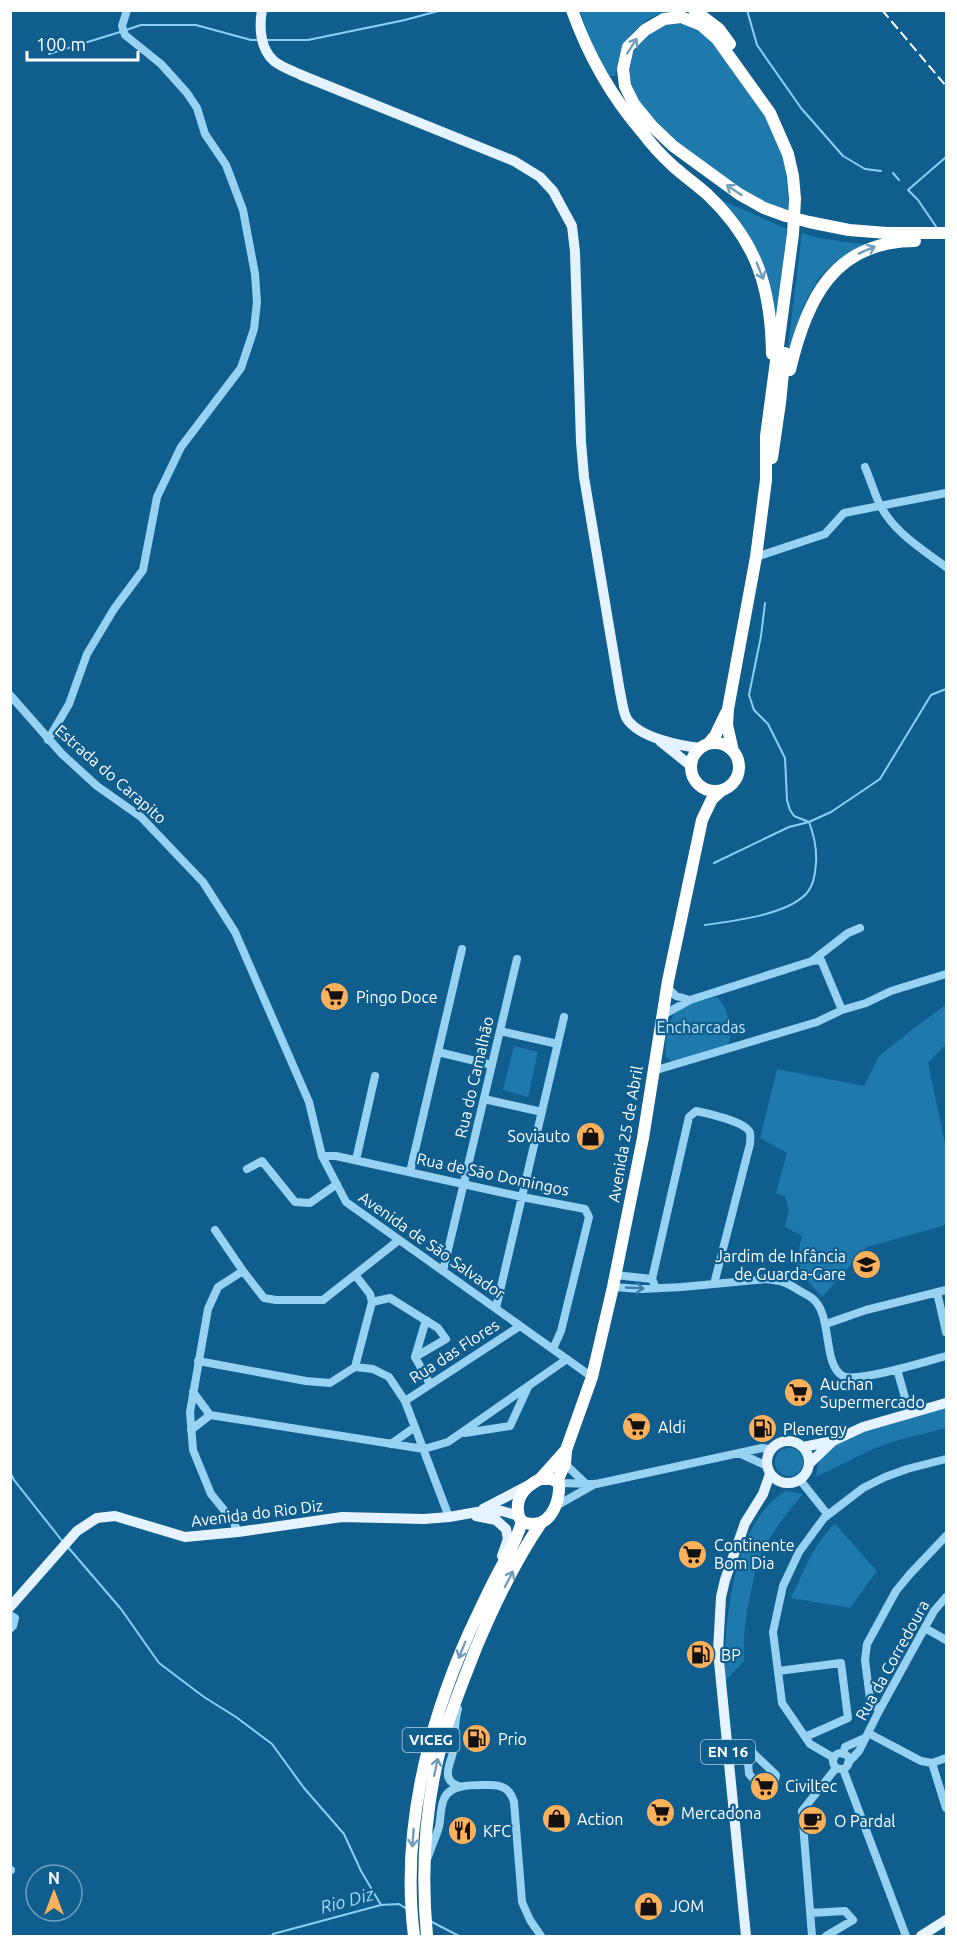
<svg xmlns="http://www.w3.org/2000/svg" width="957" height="1947" font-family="Ubuntu,sans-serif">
<rect width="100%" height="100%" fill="#105e8e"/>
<!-- green -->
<path fill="#1e79ac" d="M580,11h107l-27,3 -13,6 -15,13 -10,15 -7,28h-5l-17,-27z
M670,23c10,0 19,0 27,5 25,16 77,96 85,125 6,20 6,39 6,59l-24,-9 -49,-30 -44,-33 -38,-45 -5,-23 2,-13 8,-16 19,-17z
M711,194l17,9 59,26 -12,107 -8,-54z
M802,233l16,5 51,7c-24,9 -37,17 -53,37l1,1c-16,20 -22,49 -30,73z
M717,997c13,13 15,34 11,51l-52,16 -10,-7c-3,-16 4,-34 10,-50z
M944,1006h2v38l-18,19 18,85v77l-79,22 -45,50 -27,-30 7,-31 -17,-9 4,-17 -4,-14 -9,-3 11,-40 -27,-15 17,-69 87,17 15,-30 34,-27z
M514,1046l24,6 -10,45 -25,-7z
M946,1408v20l-51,13 -20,7 -59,29c1,-7 1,-13 5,-19 22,-31 89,-41 125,-50z
M775 1462a14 14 0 1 1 28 0a14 14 0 1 1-28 0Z
M786,1491l17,3c-17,20 -34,41 -44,66 -5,12 -6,24 -9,36 -5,22 -7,43 -6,65l-19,20c-2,-55 8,-160 61,-190z
M835,1524l42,47 -27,37 -59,-10c13,-26 22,-54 44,-74z"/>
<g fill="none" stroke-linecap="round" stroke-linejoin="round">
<!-- stream -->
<path stroke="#89d0f6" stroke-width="2" d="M747,10l10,35 44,63 42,48 22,13 16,2
M126,30l15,-5h55l55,15h7
M267,40h41l97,-20 37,-10
M49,54l71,-22
M893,173l6,7
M937,228l-19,-28 -10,-10 38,-33
M714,863l75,-36 20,-5 22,-10 49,-33 51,-84 15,-6
M705,925c28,-4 81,-10 101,-31 8,-9 9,-20 10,-31 1,-14 -2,-28 -7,-41l-15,-6 -4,-6 -3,-10 -2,-42 -17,-34 -14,-14 -5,-15 12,-59 4,-33
M10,1472l4,8 49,62
M67,1546l54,63 38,54 45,34 32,20 36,27 32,44 40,46 17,37 20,34
M430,1921l29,15
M272,1936l1,-2 108,-29 18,-1 8,5"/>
<!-- minor -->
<path stroke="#98d2f3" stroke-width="8" d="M865,467c5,12 9,25 14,36 14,29 43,46 67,64
M756,557l69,-23 19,-21 102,-20
M10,695l52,59 35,32 44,31 62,65 32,50 74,170 13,54 24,46 246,175
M48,740l21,-36 18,-50 27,-45 29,-39 14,-73 24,-50 60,-79 13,-39 3,-27 -2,-28 -12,-64 -17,-45 -21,-31 -8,-26 -10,-15 -26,-29 -36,-29 -3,-9 5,-16
M812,961l36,-28 12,-5
M667,987l9,9 14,4
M663,1015l27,-15 122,-39 9,-1 21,50
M500,1031l58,13
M438,1052l54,13
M653,1071l164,-49 25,-12 24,-7 25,-12 55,-17
M484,1099l58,13
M322,1156h14l186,41 63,12 4,8 -28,114 -8,18
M356,1160l19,-84
M247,1169l15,-8 33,41 15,1 27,-19
M410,1172l52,-223
M215,1230l28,41
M443,1271l74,-312
M615,1275l37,4
M613,1287l28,2 41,-2 84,-8c17,2 20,3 34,12 5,3 12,6 15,10 17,17 8,65 28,75 14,7 85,-15 103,-20
M656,1288l-4,-9 37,-162 7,-6c11,2 51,11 54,22 1,4 0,7 0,11l-36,140
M937,1292l9,40
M372,1302l18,-4 48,30 8,11 -31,18 15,27
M496,1308l68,-291
M826,1324l40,-14 80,-20
M415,1357l11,-37
M198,1361l108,20 24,2 25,-16 17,-65 -2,-8 -14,-18
M355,1367l18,2 16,8 16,24 44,116
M897,1369l12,43
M193,1392l17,23
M405,1401l115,-75
M210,1415l214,34 24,-7 119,-83
M191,1430l19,-15
M465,1433l45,-7 18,-39
M391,1444l24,-17
M739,1453l28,13
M565,1464l20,19
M800,1480l28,35
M559,1483l37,1 166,-36 8,1
M556,1506l39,-22
M238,1532l-5,-11 -22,-27 -18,-44 -3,-38 18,-103 10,-22 25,-16 21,27 12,2h47l76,-60
M10,1615l5,3 -2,8 -3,3
M925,1628l21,12
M778,1671l63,-8 7,55 -43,19
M458,1709c-4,14 -3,28 -5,42 -1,8 -6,16 -5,24 0,7 7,10 13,12
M879,1711l-9,-12 -5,-39 2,-16 29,-53 14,-17 36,-38
M868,1733l53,28 11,2 14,-5
M727,1750h23l26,25 -1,5 -5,5h-11l-10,-11 -2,-24
M833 1761a8 8 0 1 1 16 0a8 8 0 1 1-16 0Z
M843,1754l2,-7 20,-9
M834,1758l-24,-14 -28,-41 -9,-71 10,-46 16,-34 25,-34 39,-30 22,-11 22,-8 39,-10
M848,1763l11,-12 20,-40 55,-100 12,-14
M932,1763l14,45
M843,1769l63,167
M428,1857c3,-10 8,-20 11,-30 2,-9 1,-19 5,-28 6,-16 32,-14 46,-14 13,0 20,4 24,17l8,100 8,18 11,16
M10,1870h1
M810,1913l35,-2 8,9 -27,16
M812,1936l-10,-125 34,-43"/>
<!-- major -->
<path stroke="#e4f3ff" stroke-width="10" d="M262,10c-3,17 -2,39 12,51 7,6 19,10 27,14l213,86 26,16 13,14 19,35 3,26 6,190 3,35 36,215c2,8 3,21 7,27 13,19 53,27 74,29
M660,741l31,25
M767 1462a21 21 0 1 1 42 0a21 21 0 1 1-42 0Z
M803,1447l30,-6 30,-14 83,-24
M809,1464l23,-22
M483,1509l44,-23
M476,1516l20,4 10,9 2,10 -6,17
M10,1607l67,-76 20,-13 18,-2 70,21 53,-5 104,-15 82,2 25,-2 28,-5 25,-1 17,5
M746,1936l-28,-285 3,-54 4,-17 20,-57 18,-29 7,-20
M921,1936l25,-16"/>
<!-- highway -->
<path stroke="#fff" stroke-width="12" d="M572,10c16,45 39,86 70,122 9,12 20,24 31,34 11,10 24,19 35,29 49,47 63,92 64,159
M694,10l25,19 11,15
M790,370c16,-69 43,-129 125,-129
M772,458l8,-55 5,-50
M691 767a24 24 0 1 1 48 0a24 24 0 1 1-48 0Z
M708,744l7,-8 11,-23
M733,751l-6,-26 1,-16 28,-152 10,-77v-44l27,-202 2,-35 -2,-23 -5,-22 -18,-41 -53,-74 -16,-14 -20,-8 -17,2 -19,11 -17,17 -5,22 2,17 9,18 18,22 21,20 66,48 25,14 22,8 23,6 40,8 38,3h59
M540,1479h12l7,4c1,16 -6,40 -25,41 -4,0 -10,-1 -13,-4 -3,-3 -2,-5 -3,-9 -2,-16 9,-25 22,-32z
M540,1479l26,-29
M557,1481l8,-17 1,-14 26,-73 21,-90 30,-149 25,-157 34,-161 10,-21 10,-9
M414,1936c-13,-103 13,-209 55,-303 9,-19 18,-39 28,-58 9,-18 20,-34 25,-54
M427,1936c-6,-64 -2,-131 15,-194 9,-32 22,-63 34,-94 18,-43 39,-87 65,-125"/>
<!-- rail -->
<path stroke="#fff" stroke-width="2" stroke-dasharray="10 4.5" stroke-linecap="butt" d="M882,10l64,76"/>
</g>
<!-- one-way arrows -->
<defs><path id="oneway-shaft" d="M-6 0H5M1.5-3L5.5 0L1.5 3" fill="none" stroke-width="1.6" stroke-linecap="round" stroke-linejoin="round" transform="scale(1.5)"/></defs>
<g stroke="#709ebb">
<use href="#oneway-shaft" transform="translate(632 46) rotate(-57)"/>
<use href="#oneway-shaft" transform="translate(734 190) rotate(-146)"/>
<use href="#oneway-shaft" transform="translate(867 250) rotate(-24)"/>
<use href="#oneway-shaft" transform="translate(760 271) rotate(68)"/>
<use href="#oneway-shaft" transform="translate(509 1579) rotate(-63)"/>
<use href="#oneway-shaft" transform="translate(462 1650) rotate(112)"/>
<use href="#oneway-shaft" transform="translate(436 1767) rotate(-78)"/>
<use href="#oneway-shaft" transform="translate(413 1838) rotate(94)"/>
</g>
<use stroke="#3981ac" href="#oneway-shaft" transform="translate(635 1288) rotate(3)"/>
<!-- icons -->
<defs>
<symbol id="supermarket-disc" viewBox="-11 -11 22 22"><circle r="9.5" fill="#ffb05a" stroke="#105e8e"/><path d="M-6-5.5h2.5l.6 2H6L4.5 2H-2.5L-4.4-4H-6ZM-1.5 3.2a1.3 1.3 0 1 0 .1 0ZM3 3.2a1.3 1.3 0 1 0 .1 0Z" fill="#111"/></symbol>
<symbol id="shop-disc" viewBox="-11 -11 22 22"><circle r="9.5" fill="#ffb05a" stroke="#105e8e"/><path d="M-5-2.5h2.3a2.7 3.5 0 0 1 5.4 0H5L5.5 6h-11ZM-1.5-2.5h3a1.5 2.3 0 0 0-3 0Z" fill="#111"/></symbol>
<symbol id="school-disc" viewBox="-11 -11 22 22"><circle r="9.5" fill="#ffb05a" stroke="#105e8e"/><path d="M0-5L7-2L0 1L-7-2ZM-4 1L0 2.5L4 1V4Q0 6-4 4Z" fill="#111"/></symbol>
<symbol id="fuel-disc" viewBox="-11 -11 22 22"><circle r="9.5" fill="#ffb05a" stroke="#105e8e"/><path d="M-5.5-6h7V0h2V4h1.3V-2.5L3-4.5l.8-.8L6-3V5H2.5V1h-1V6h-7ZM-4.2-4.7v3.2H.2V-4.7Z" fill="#111"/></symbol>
<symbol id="cafe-disc" viewBox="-11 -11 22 22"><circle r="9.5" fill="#ffb05a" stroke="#105e8e"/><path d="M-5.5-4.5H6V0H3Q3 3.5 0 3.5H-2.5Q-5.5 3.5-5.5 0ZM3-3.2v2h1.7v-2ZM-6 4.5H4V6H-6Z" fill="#111"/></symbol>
<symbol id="restaurant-disc" viewBox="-11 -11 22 22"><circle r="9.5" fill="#ffb05a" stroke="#105e8e"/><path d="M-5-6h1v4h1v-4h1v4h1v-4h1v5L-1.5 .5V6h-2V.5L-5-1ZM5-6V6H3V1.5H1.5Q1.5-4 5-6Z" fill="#111"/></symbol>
</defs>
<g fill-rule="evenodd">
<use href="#supermarket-disc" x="318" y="980" width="33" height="33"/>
<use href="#shop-disc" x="574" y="1120" width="33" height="33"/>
<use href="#school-disc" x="850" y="1248" width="33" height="33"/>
<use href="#supermarket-disc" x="782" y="1376" width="33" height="33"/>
<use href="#supermarket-disc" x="620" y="1410" width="33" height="33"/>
<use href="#fuel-disc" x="746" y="1412" width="33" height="33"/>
<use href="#supermarket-disc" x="676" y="1538" width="33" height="33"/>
<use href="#fuel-disc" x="684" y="1638" width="33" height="33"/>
<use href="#fuel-disc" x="460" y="1722" width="33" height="33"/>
<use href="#supermarket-disc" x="748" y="1770" width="33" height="33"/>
<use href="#supermarket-disc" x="644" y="1796" width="33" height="33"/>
<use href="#shop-disc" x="540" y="1802" width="33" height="33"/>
<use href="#cafe-disc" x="796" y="1804" width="33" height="33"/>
<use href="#restaurant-disc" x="446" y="1814" width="33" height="33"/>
<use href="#shop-disc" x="632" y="1890" width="33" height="33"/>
</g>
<g text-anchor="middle" stroke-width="4.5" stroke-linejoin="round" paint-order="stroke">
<!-- shield labels -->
<g fill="#105e8e" stroke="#b7cfdd" stroke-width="1.5">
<rect x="402.5" y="1728" width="57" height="24" rx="4.5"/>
<rect x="701" y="1740" width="54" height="24" rx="4.5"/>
</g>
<g font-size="15" font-weight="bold" fill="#fff">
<text x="431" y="1745">VICEG</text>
<text x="728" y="1757">EN 16</text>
</g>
<!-- street labels -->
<g font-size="16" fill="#fff" stroke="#105e8e">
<text transform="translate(111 774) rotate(41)" y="6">Estrada do Carapito</text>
<text transform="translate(474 1077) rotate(-77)" y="6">Rua do Camalhão</text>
<text transform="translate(625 1134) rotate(-80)" y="6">Avenida 25 de Abril</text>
<text transform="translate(493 1174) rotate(12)" y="6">Rua de São Domingos</text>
<text transform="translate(432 1245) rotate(35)" y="6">Avenida de São Salvador</text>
<text transform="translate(454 1351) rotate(-33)" y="6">Rua das Flores</text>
<text transform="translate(257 1513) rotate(-7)" y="6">Avenida do Rio Diz</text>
<text transform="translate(892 1660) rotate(-61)" y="6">Rua da Corredoura</text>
</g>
<!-- poi labels -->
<g font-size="16" fill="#fff" stroke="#105e8e" text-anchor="start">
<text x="356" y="1003">Pingo Doce</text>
<text x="570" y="1142" text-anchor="end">Soviauto</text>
<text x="846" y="1262" text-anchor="end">Jardim de Infância<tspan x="846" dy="18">de Guarda-Gare</tspan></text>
<text x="820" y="1390">Auchan<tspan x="820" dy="18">Supermercado</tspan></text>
<text x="658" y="1433">Aldi</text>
<text x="783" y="1435">Plenergy</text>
<text x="714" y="1551">Continente<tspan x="714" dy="18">Bom Dia</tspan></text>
<text x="721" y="1661">BP</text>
<text x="498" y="1745">Prio</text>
<text x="785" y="1792">Civiltec</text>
<text x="681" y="1819">Mercadona</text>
<text x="577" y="1825">Action</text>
<text x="834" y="1827">O Pardal</text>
<text x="483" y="1837">KFC</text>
<text x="670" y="1912">JOM</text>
</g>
<!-- park labels -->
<g font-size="16" fill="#bfe7fd" stroke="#105e8e">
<text x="701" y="1033">Encharcadas</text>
</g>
<!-- water labels -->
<g font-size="18" font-style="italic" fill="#a4dbfa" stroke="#105e8e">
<text transform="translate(347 1901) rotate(-15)" y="6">Rio Diz</text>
</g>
</g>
<!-- border -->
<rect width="957" height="1947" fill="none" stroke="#ffffff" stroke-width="24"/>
<!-- north arrow -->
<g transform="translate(54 1893)"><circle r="28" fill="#105e8e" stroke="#709ebb" stroke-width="1.5"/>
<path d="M0-4.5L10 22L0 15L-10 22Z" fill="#ffb05a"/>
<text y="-9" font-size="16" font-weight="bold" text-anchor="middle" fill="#ffffff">N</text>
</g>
<!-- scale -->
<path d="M27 51v9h111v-9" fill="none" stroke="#ffffff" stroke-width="3"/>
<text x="36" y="51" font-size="18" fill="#ffffff" stroke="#105e8e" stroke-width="4.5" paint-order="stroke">100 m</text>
</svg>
